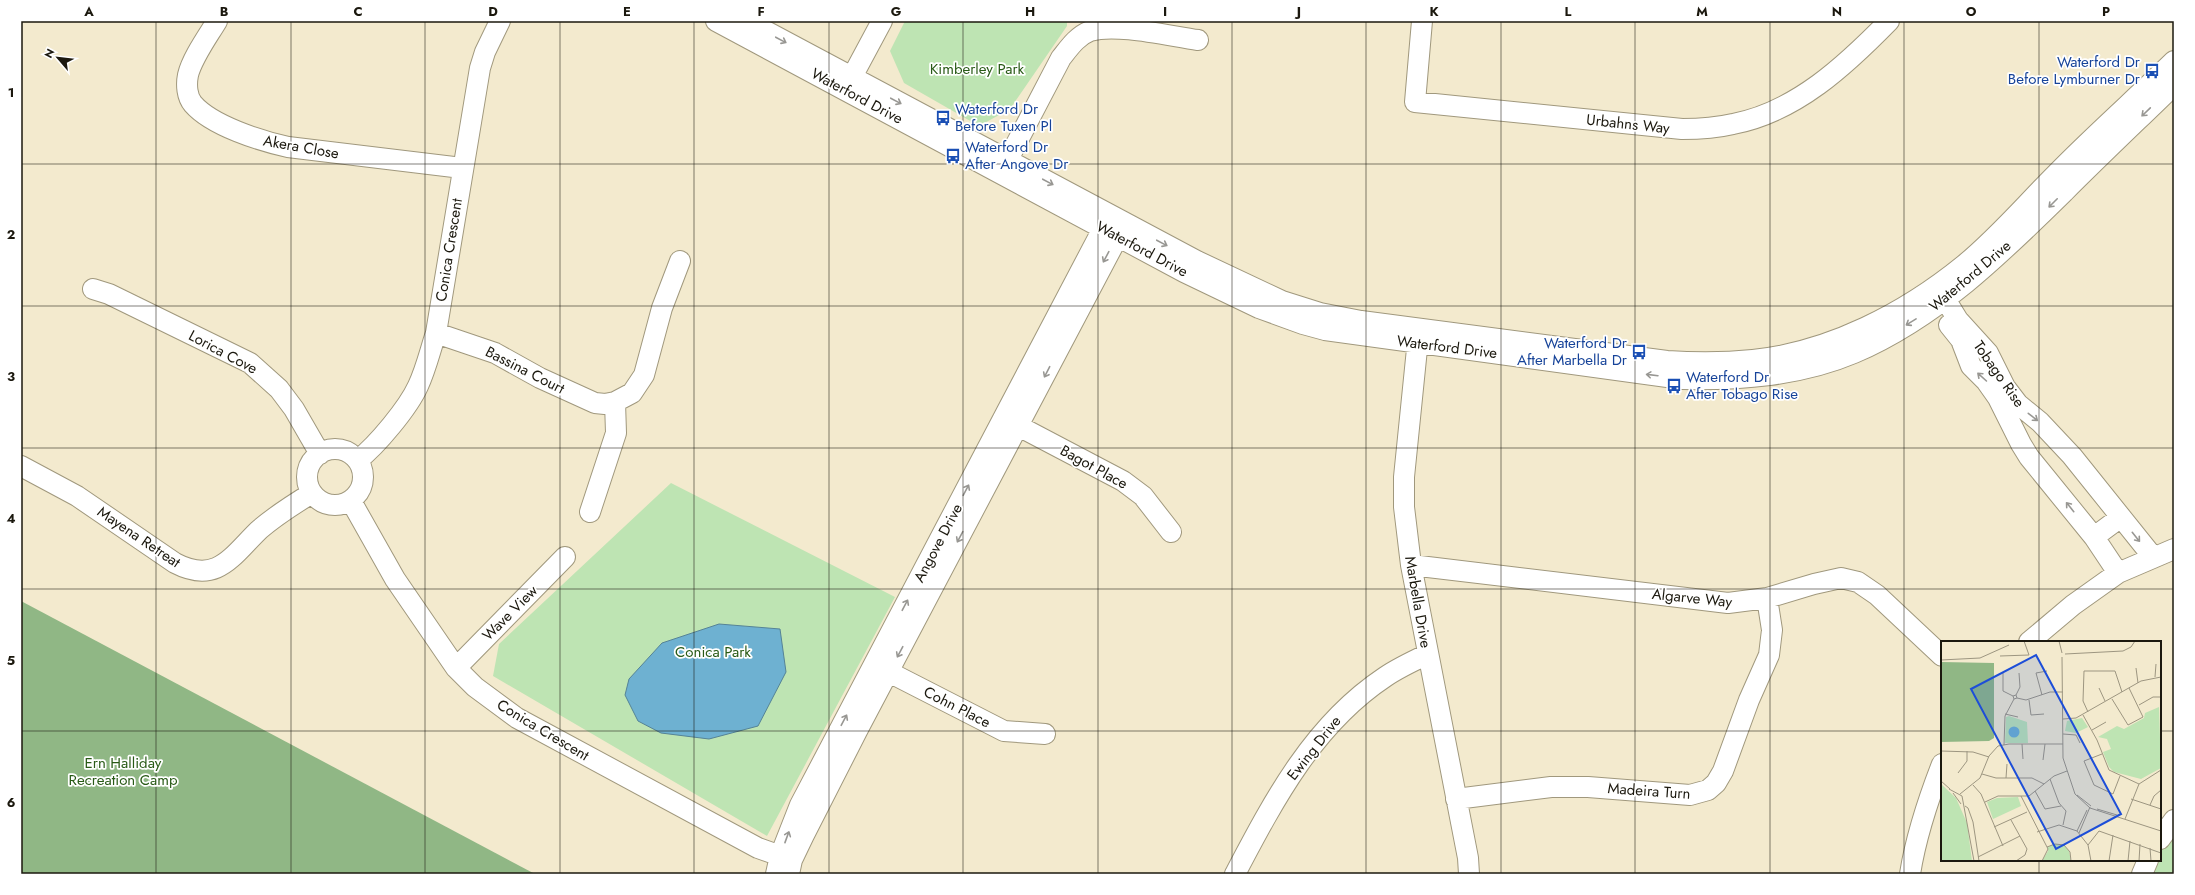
<svg xmlns="http://www.w3.org/2000/svg" width="2195" height="895" font-family="Jost,sans-serif">
<rect width="100%" height="100%" fill="#f3eace"/>
<!-- green -->
<path fill="#bee4b3" d="M905,21h162v5l-57,83 -31,17 -75,-43 -14,-32z
M671,483l224,114 -128,239 -274,-160 6,-32z
M2174,820v54h-32l6,-14h12v-21z"/>
<!-- forest -->
<path fill="#90b785" d="M21,601l514,273h-514z"/>
<!-- water -->
<path fill="#6eb1d1" stroke="#558396" d="M719,624l61,5 6,43 -28,54 -49,13 -48,-6 -23,-12 -13,-26 4,-16 33,-36z"/>
<g fill="none" stroke-linecap="round" stroke-linejoin="round">
<defs>
<path id="minor" d="M217,21c-9,15 -25,37 -29,54 -2,10 -1,22 5,29 19,22 68,37 95,43l174,21
M716,21l468,251 75,36 44,16 22,6 357,49c58,1 118,-3 172,-26 82,-35 147,-99 210,-161 36,-36 73,-71 110,-107
M747,21l450,240 85,40 38,12 41,8 306,40c29,2 57,2 86,-1 77,-8 152,-47 211,-95 33,-27 62,-61 92,-91 38,-39 79,-75 118,-113
M1422,21l-7,81 267,27c17,0 34,-1 51,-5 63,-12 113,-59 156,-103
M845,90l37,-69
M1001,173l60,-115c8,-10 16,-22 29,-27 26,-8 79,5 108,9
M93,289l16,5 141,69 29,26 15,20 26,45
M1939,289l19,31 30,33 17,34 13,17 22,18 32,34 81,101
M1949,325l12,15 10,26 15,15 12,17 23,46 8,13 65,80 24,36
M1419,329l-15,148v30l7,58 57,293 1,16
M436,333l59,20 45,25 55,25 10,1 10,-2 17,-9 12,-18 18,-67 18,-47
M1007,420l116,61 20,15 28,36
M307 477a28 28 0 1 1 56 0a28 28 0 1 1-56 0Z
M358,460c19,-15 50,-52 60,-74 8,-17 12,-35 18,-53l44,-265 5,-16 15,-31
M21,466l56,30 98,67c42,22 57,-7 84,-33 16,-14 35,-26 53,-37
M351,501l44,78 61,89 19,19 42,31 241,130 34,12
M590,512l26,-79 -1,-31
M2094,537l27,-20
M1411,565l317,38 39,-5 47,-14 27,-6 17,4 19,13 65,61
M2029,642l44,-37 45,-32 56,-24
M877,666l127,65 41,3
M456,668l109,-111
M1456,799l95,-12h37l102,8 18,-5 8,-7 7,-12 26,-71 20,-45 3,-25 -5,-32
M2160,839l14,-19
M776,874l4,-18 20,-51 309,-588
M789,874l3,-14 12,-25 53,-104 267,-506
M1235,874c39,-74 78,-149 150,-197 13,-9 28,-16 43,-23
M1910,874c6,-38 18,-74 32,-110
M2142,874l6,-14"/>
</defs>
<!-- minor casing -->
<use href="#minor" stroke="#a0987d" stroke-width="22"/>
<!-- minor -->
<use href="#minor" stroke="#fff" stroke-width="20"/>
</g>
<!-- one-way arrows -->
<defs><path id="oneway-shaft" d="M-6 0H5M1.5-3L5.5 0L1.5 3" fill="none" stroke-width="1.6" stroke-linecap="round" stroke-linejoin="round"/></defs>
<g stroke="#989793">
<use href="#oneway-shaft" transform="translate(781 40) rotate(28)"/>
<use href="#oneway-shaft" transform="translate(896 101) rotate(28)"/>
<use href="#oneway-shaft" transform="translate(2146 112) rotate(136)"/>
<use href="#oneway-shaft" transform="translate(1048 182) rotate(28)"/>
<use href="#oneway-shaft" transform="translate(2053 203) rotate(135)"/>
<use href="#oneway-shaft" transform="translate(1162 243) rotate(28)"/>
<use href="#oneway-shaft" transform="translate(1106 257) rotate(118)"/>
<use href="#oneway-shaft" transform="translate(1911 322) rotate(148)"/>
<use href="#oneway-shaft" transform="translate(1047 372) rotate(117)"/>
<use href="#oneway-shaft" transform="translate(1652 375) rotate(-173)"/>
<use href="#oneway-shaft" transform="translate(1982 377) rotate(-138)"/>
<use href="#oneway-shaft" transform="translate(2033 417) rotate(38)"/>
<use href="#oneway-shaft" transform="translate(966 490) rotate(-62)"/>
<use href="#oneway-shaft" transform="translate(2070 507) rotate(-129)"/>
<use href="#oneway-shaft" transform="translate(960 537) rotate(118)"/>
<use href="#oneway-shaft" transform="translate(2136 537) rotate(51)"/>
<use href="#oneway-shaft" transform="translate(905 605) rotate(-62)"/>
<use href="#oneway-shaft" transform="translate(900 652) rotate(118)"/>
<use href="#oneway-shaft" transform="translate(844 720) rotate(-62)"/>
<use href="#oneway-shaft" transform="translate(787 837) rotate(-70)"/>
</g>
<!-- grid -->
<path fill="none" stroke="#1b180e" stroke-width="1" stroke-opacity="0.55" d="M156,21v853M291,21v853M425,21v853M560,21v853M694,21v853M829,21v853M963,21v853M1098,21v853M1232,21v853M1366,21v853M1501,21v853M1635,21v853M1770,21v853M1904,21v853M2039,21v621M21,164h2153M21,306h2153M21,448h2153M21,589h2153M21,731h1921M2160,731h14M2039,860v14"/>
<!-- icons -->
<defs>
<symbol id="bus-bare" viewBox="-9 -9 18 18"><path d="M-5-6H5V4H4V6H2V4H-2V6H-4V4H-5ZM-3.5-4V0h7V-4ZM-3.5 1.2v1.5H-2V1.2ZM2 1.2v1.5H3.5V1.2Z" fill="#1a4fb4" stroke="#fff" stroke-width="2.5" paint-order="stroke"/></symbol>
</defs>
<g fill-rule="evenodd">
<use href="#bus-bare" x="2141" y="60" width="22" height="22"/>
<use href="#bus-bare" x="932" y="107" width="22" height="22"/>
<use href="#bus-bare" x="942" y="145" width="22" height="22"/>
<use href="#bus-bare" x="1628" y="341" width="22" height="22"/>
<use href="#bus-bare" x="1663" y="375" width="22" height="22"/>
</g>
<g text-anchor="middle" stroke-width="3.5" stroke-linejoin="round" paint-order="stroke">
<!-- transit labels -->
<g font-size="15" fill="#164399" stroke="#fff" text-anchor="start">
<text x="2140" y="67" text-anchor="end">Waterford Dr<tspan x="2140" dy="17">Before Lymburner Dr</tspan></text>
<text x="955" y="114">Waterford Dr<tspan x="955" dy="17">Before Tuxen Pl</tspan></text>
<text x="965" y="152">Waterford Dr<tspan x="965" dy="17">After Angove Dr</tspan></text>
<text x="1627" y="348" text-anchor="end">Waterford Dr<tspan x="1627" dy="17">After Marbella Dr</tspan></text>
<text x="1686" y="382">Waterford Dr<tspan x="1686" dy="17">After Tobago Rise</tspan></text>
</g>
<!-- park labels -->
<g font-size="15" fill="#285a16" stroke="#fff">
<text x="977" y="74">Kimberley Park</text>
<text x="713" y="657">Conica Park</text>
<text x="123" y="768">Ern Halliday<tspan x="123" dy="17">Recreation Camp</tspan></text>
</g>
<!-- street labels -->
<g font-size="15" fill="#1b180e" stroke="#fff">
<text transform="translate(857 96) rotate(28)" y="5">Waterford Drive</text>
<text transform="translate(1628 124) rotate(6)" y="5">Urbahns Way</text>
<text transform="translate(301 147) rotate(10)" y="5">Akera Close</text>
<text transform="translate(1142 249) rotate(28)" y="5">Waterford Drive</text>
<text transform="translate(449 250) rotate(-81)" y="5">Conica Crescent</text>
<text transform="translate(1970 276) rotate(-40)" y="5">Waterford Drive</text>
<text transform="translate(1447 347) rotate(7)" y="5">Waterford Drive</text>
<text transform="translate(223 352) rotate(28)" y="5">Lorica Cove</text>
<text transform="translate(525 370) rotate(27)" y="5">Bassina Court</text>
<text transform="translate(1999 374) rotate(55)" y="5">Tobago Rise</text>
<text transform="translate(1094 467) rotate(29)" y="5">Bagot Place</text>
<text transform="translate(139 537) rotate(34)" y="5">Mayena Retreat</text>
<text transform="translate(938 543) rotate(-62)" y="5">Angove Drive</text>
<text transform="translate(1692 598) rotate(6)" y="5">Algarve Way</text>
<text transform="translate(1418 602) rotate(80)" y="5">Marbella Drive</text>
<text transform="translate(510 613) rotate(-45)" y="5">Wave View</text>
<text transform="translate(957 707) rotate(27)" y="5">Cohn Place</text>
<text transform="translate(543 730) rotate(31)" y="5">Conica Crescent</text>
<text transform="translate(1314 748) rotate(-52)" y="5">Ewing Drive</text>
<text transform="translate(1649 791) rotate(4)" y="5">Madeira Turn</text>
</g>
</g>
<!-- overview -->
<g transform="translate(1941 641)">
<rect width="220" height="220" fill="#f3eace"/>
<path d="M218,66l2,61 -20,11 -27,-7 -5,-5 -6,-15 8,-3 -4,-10 -9,-2 19,-11 7,3 20,-11 1,-5zM68,75l18,6 1,21h-23l1,-26zM141,77l6,9 -12,6 -11,-2 2,-10zM0,143l15,14 11,25 5,38h-31zM77,156l3,9 -28,13 -6,-17 10,-4zM114,203l9,1 5,6 2,10h-29l6,-10 -1,-4z" fill="#bee4b3"/>
<path d="M0,21l53,1v75l-5,3 -48,1z" fill="#90b785"/>
<path d="M67.5 91a5.5 5.5 0 1 1 11 0a5.5 5.5 0 1 1-11 0Z" fill="#6eb1d1"/>
<path fill="none" stroke="#9d9681" stroke-width="1" d="M118,0l3,12M124,13l58,-3 8,-4 4,-6M59,15l29,-1 -5,-14M121,16l1,101 12,36 15,14 71,23M0,19l39,-2 29,-13M195,27l2,15M62,31v19l10,5M214,36l1,-13M158,47l6,13M75,54l4,-8 -1,-14M101,54l-6,-22 11,-2M76,57l9,2 24,-8h13M171,58l16,26 15,-8 -14,-29M88,59l2,15 13,-1M198,64l14,-8h8M147,71l-5,-11 1,-30h31l7,21M64,73l13,3M142,74l14,25 12,30 30,14M122,78l13,-1 65,-37 20,-4M151,89l14,-8M122,93l13,1 4,8M81,103l1,15M63,104l1,-29 9,-17 3,-1 -1,-3 -3,1 1,3M0,110l32,1 16,5M161,113l-18,7 10,24 19,9 7,-18M102,119l2,-16M17,132l9,-12v-10M41,133l14,4h36l12,6M65,137l1,-14M109,138l9,24 7,8 -3,14M0,140l9,8M32,144l8,9 22,52M8,148l13,7 12,65M94,150l10,18 16,-3M12,152l8,11M19,153l20,-16 9,-22 9,-10 11,-2h54M136,154l14,11M80,155l27,53 -6,12M190,158l30,10M44,161l13,-6h31l25,-20 13,-5M209,164l4,-9 7,-6M24,165l3,2 5,14 6,39M156,168l20,6M184,178l14,-35 22,-14M70,179l16,29 -2,6 -9,6M53,186l33,-15M136,190l10,-21M96,191l22,-7 18,6 11,14 3,16M138,192l11,-26M147,204l11,-14 62,22M106,206l8,-3 9,1 6,7 1,9M209,207l1,13M37,216l42,-21M168,220l4,-26M187,220l2,-20M198,220l1,-17"/>
<path fill="#1d4ed8" fill-opacity="0.15" stroke="#1d4ed8" stroke-width="2" d="M95,14l85,159 -65,35 -85,-160z"/>
<rect width="220" height="220" fill="none" stroke="#1b180e" stroke-width="2"/>
</g>
<!-- border -->
<rect width="2195" height="895" fill="none" stroke="#ffffff" stroke-width="44"/>
<!-- north arrow -->
<g transform="translate(58 58) rotate(298)" stroke="#ffffff" stroke-width="3" paint-order="stroke">
<path d="M0-3L7 15L0 10L-7 15Z" fill="#1b180e"/>
<text y="-6" font-size="11" font-weight="bold" text-anchor="middle" fill="#1b180e">N</text>
</g>
<rect x="22" y="22" width="2151" height="851" fill="none" stroke="#1b180e" stroke-width="1.5"/>
<g font-size="13" text-anchor="middle" font-weight="bold" fill="#1b180e">
<text x="89" y="16">A</text>
<text x="224" y="16">B</text>
<text x="358" y="16">C</text>
<text x="493" y="16">D</text>
<text x="627" y="16">E</text>
<text x="761" y="16">F</text>
<text x="896" y="16">G</text>
<text x="1030" y="16">H</text>
<text x="1165" y="16">I</text>
<text x="1299" y="16">J</text>
<text x="1434" y="16">K</text>
<text x="1568" y="16">L</text>
<text x="1702" y="16">M</text>
<text x="1837" y="16">N</text>
<text x="1971" y="16">O</text>
<text x="2106" y="16">P</text>
<text x="11" y="97">1</text>
<text x="11" y="239">2</text>
<text x="11" y="381">3</text>
<text x="11" y="523">4</text>
<text x="11" y="665">5</text>
<text x="11" y="807">6</text>
</g>
</svg>
